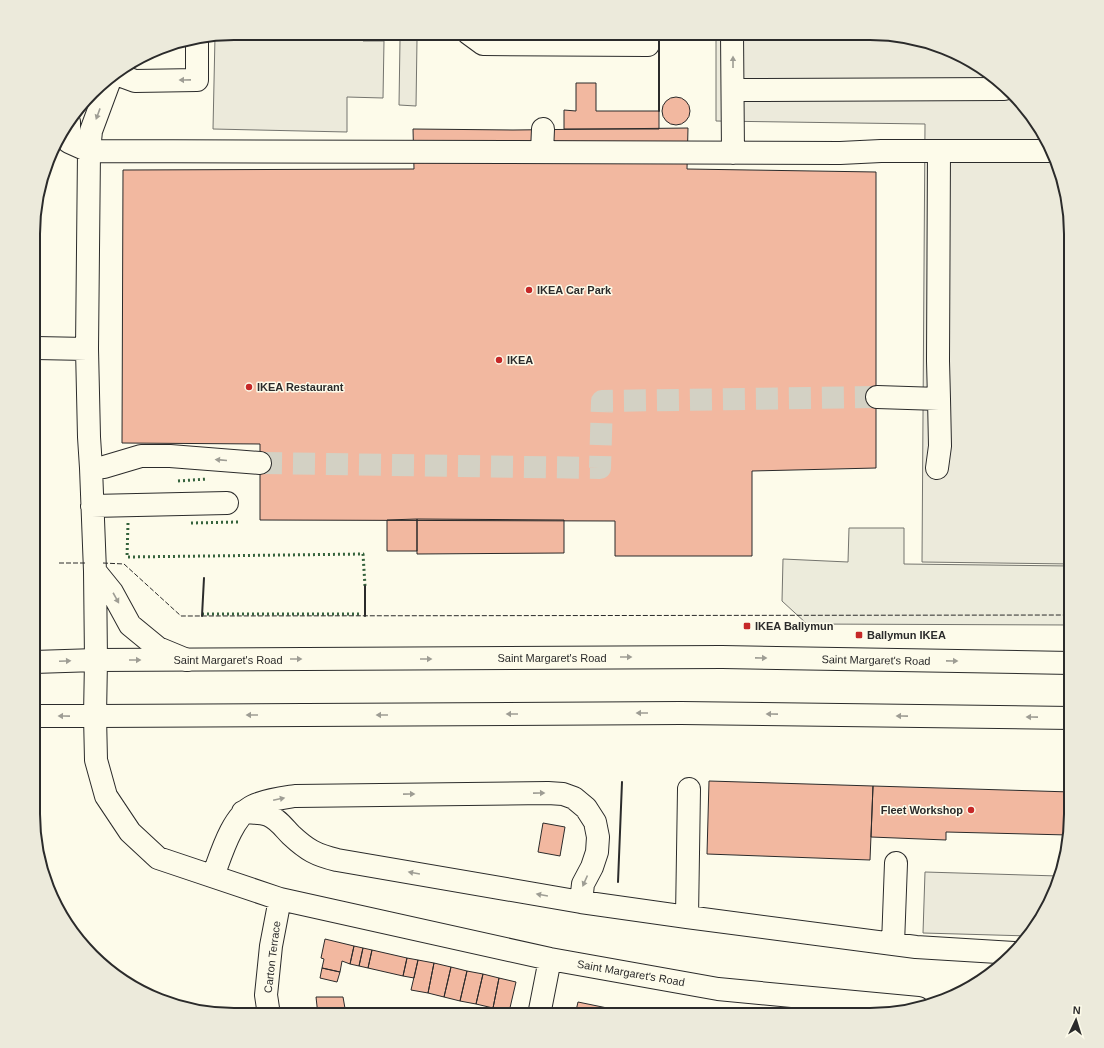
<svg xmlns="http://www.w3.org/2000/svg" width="1104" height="1048" font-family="Helvetica,sans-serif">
<rect width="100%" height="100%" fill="#fdfbea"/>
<!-- green -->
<path fill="#ecebdb" stroke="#74746e" d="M849,528h55v36l167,2v59l-264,-1 -25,-23 1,-42 65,3z"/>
<!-- parking -->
<path fill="#eceadb" stroke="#74746e" d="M234,33h129v8h21l-1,57 -36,-1v35l-134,-3 2,-93z
M716,33h168l51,11 35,16 59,51 27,46 15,64v343l-149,-2 3,-438 -209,-3z
M400,40h17l-1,66 -17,-1z
M925,872l133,4 -8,27 -21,33 -106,-3z"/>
<!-- building -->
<path fill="#f2b8a0" stroke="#2b2b2b" d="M576,83h20v28h63v18h-95v-19l12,1z
M662 111a14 14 0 1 1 28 0a14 14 0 1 1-28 0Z
M688,128l-1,41 189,3v296l-124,3v85h-137v-35l-355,-1v-76l-138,-1 1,-273 291,-1 -1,-40 100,1z
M417,519v32h-30v-31z
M417,519l147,1v33l-147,1z
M709,781l164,5 -3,74 -163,-6z
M873,786l198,6v35l-3,8 -122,-3v8l-75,-3z
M543,823l22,4 -5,29 -22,-4z
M325,939l29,7 -4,18 -8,-3 -2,11 -18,-4 2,-9 -3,-1z
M354,946l9,2 -4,18 -9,-2z
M363,948l9,2 -4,18 -9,-2z
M372,950l35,8 -4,18 -35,-8z
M407,958l11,2 -4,18 -11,-2z
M418,960l16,3 -6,30 -17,-3z
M434,963l17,4 -7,30 -16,-4z
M451,967l16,4 -7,30 -16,-4z
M322,968l18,4 -3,10 -17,-4z
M467,971l16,3 -7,30 -16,-3z
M483,974l16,4 -6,30 -17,-4z
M499,978l17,4 -7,30 -16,-4z
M316,997h27l3,17 -28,1z
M578,1002l39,8 -1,5h-41z
M617,1010l20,5h-21z"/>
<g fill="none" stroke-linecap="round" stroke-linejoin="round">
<!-- minor-tunnel -->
<path stroke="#d3d1c4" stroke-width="22" stroke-dasharray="22 11" stroke-linecap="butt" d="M260,463l340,5 2,-67 275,-4"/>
<defs>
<path id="minor" d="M468,33l15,11 165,1
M732,33l1,120
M116,74l19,7 62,-1v-41
M111,77l-20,54 -2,20 751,2 41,-2h171
M733,90l271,-1
M69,122v20l20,9 -2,198 2,88 2,31 4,103 1,89
M542,152l1,-23
M36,348l51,1
M877,397l62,2
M91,468l13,-1 37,-11h29l90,7
M937,468l3,-22 -1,-47 -1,-38 1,-210
M92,506l135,-3
M95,571l17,21 18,33 28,23 29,12
M95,716l1,44 10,36 24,36 28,26 122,41 270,60 168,30 200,19
M243,812c8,1 17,0 25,3 10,4 16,13 23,20 16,15 25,20 46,25l244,42 106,15 229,30 98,6
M213,876c8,-21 19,-60 40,-70 12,-6 29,-8 42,-10l253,-3 15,1 11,4 12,10 9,14 3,15 -1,15 -5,15 -9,17 -2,18
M687,917l2,-128
M893,944l3,-81
M269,1015l-3,-20 5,-49 9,-47
M539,1015l11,-56"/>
<path id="major" d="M34,662l62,-2 626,-3 349,6
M34,716h61l586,-3 390,5
M95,716l1,-56"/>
</defs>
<!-- minor casing -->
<use href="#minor" stroke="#2b2b2b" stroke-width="24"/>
<!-- major casing -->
<use href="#major" stroke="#2b2b2b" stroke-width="24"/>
<!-- minor -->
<use href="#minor" stroke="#fdfbea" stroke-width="22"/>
<!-- major -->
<use href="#major" stroke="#fdfbea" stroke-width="22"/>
<!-- hedge -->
<path stroke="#34623c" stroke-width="3" stroke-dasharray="2 3" stroke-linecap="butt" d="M178,481l29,-2
M128,523l-1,34 236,-3 2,32
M191,523l47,-1
M202,614h159"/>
<!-- fence -->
<path stroke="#2b2b2b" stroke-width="1" stroke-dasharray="5 2" stroke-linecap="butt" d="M59,563h28
M103,563l21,1 57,52 890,-1"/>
<!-- wall -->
<path stroke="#2b2b2b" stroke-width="2" d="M659,111v-78
M202,616l2,-38
M365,616v-30
M618,882l4,-100"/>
</g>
<!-- one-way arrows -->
<defs><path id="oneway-solid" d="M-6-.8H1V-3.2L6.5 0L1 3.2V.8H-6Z"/></defs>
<g fill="#9e9d94">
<use href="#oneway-solid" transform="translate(733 62) rotate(-90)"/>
<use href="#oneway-solid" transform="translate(185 80) rotate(179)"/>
<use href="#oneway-solid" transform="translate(98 114) rotate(110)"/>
<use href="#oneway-solid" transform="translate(221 460) rotate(-175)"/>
<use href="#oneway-solid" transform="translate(116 598) rotate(61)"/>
<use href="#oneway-solid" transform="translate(626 657)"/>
<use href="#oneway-solid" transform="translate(761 658) rotate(1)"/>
<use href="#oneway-solid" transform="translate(296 659)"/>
<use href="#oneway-solid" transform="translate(426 659)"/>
<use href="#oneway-solid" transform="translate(135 660)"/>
<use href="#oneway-solid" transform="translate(65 661) rotate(-2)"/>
<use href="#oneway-solid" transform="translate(952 661) rotate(1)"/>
<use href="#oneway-solid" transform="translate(642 713) rotate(180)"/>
<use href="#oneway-solid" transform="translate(512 714) rotate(180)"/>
<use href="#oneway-solid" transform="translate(772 714) rotate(-179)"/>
<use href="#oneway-solid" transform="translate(252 715) rotate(180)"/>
<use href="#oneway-solid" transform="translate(382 715) rotate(180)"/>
<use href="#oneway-solid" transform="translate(64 716) rotate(-179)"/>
<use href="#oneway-solid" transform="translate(902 716) rotate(-179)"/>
<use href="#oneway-solid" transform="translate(1032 717) rotate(-179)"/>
<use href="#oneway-solid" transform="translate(539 793) rotate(-1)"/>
<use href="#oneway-solid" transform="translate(409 794) rotate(-1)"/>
<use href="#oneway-solid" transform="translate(279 799) rotate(-12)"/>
<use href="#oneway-solid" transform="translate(414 873) rotate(-170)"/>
<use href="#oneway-solid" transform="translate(585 881) rotate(114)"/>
<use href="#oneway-solid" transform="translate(542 895) rotate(-170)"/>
</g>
<!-- markers -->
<g fill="#c62828" stroke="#fdfbea" stroke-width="1.5">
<circle cx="529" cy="290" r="4"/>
<circle cx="499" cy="360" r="4"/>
<circle cx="249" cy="387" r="4"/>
<rect x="743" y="622" width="8" height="8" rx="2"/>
<rect x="855" y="631" width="8" height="8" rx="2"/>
<circle cx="971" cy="810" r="4"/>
</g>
<g text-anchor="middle" stroke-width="3" stroke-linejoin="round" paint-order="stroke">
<!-- poi labels -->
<g font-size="11" font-weight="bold" fill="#2b2b2b" stroke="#fdfbea" text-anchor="start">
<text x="537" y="294">IKEA Car Park</text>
<text x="507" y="364">IKEA</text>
<text x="257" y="391">IKEA Restaurant</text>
<text x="755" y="630">IKEA Ballymun</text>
<text x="867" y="639">Ballymun IKEA</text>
<text x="963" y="814" text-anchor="end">Fleet Workshop</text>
</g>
<!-- street labels -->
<g font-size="11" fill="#2b2b2b" stroke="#fdfbea">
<text x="552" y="662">Saint Margaret's Road</text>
<text x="228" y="664">Saint Margaret's Road</text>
<text transform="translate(876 660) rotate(1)" y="4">Saint Margaret's Road</text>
<text transform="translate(272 957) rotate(-83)" y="4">Carton Terrace</text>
<text transform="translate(631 973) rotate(10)" y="4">Saint Margaret's Road</text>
</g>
</g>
<!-- crop -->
<path d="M0 0H1104V1048H0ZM234 40H870A194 194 0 0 1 1064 234V814A194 194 0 0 1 870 1008H234A194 194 0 0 1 40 814V234A194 194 0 0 1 234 40Z" fill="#eceadb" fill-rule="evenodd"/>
<path fill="none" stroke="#2b2b2b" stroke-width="2" d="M234 40H870A194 194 0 0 1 1064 234V814A194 194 0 0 1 870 1008H234A194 194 0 0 1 40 814V234A194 194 0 0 1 234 40Z"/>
<!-- north arrow -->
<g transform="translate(1076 1020) rotate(4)" stroke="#fdfbea" stroke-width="3" paint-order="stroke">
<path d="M0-3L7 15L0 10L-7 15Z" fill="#2b2b2b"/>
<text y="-6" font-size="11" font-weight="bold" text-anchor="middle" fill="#2b2b2b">N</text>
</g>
</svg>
